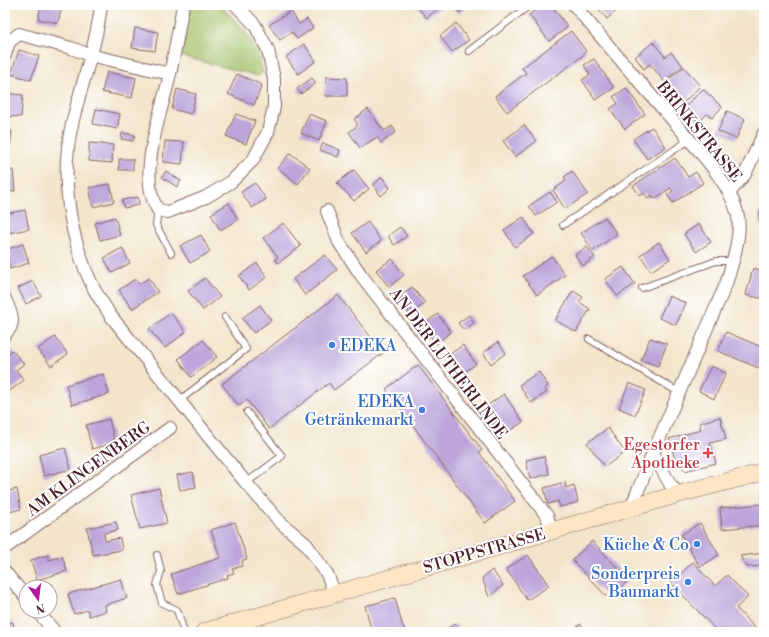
<svg xmlns="http://www.w3.org/2000/svg" width="769" height="637" font-family="'Libre Bodoni',serif">
<rect width="100%" height="100%" fill="#fff"/>
<filter id="ink" filterUnits="userSpaceOnUse"><feTurbulence type="fractalNoise" baseFrequency=".025" numOctaves="2"/><feDisplacementMap in="SourceGraphic" scale="8" xChannelSelector="R" yChannelSelector="G"/><feConvolveMatrix kernelMatrix="1 2 1 2 8 2 1 2 1" color-interpolation-filters="sRGB"/></filter>
<filter id="wash" filterUnits="userSpaceOnUse"><feTurbulence type="fractalNoise" baseFrequency=".012" numOctaves="4" result="noise"/><feDisplacementMap in="SourceGraphic" scale="16" xChannelSelector="R" yChannelSelector="G"/><feGaussianBlur stdDeviation="0.9" result="paint"/><feColorMatrix in="noise" values="0 0 0 0 0 0 0 0 0 0 0 0 0 0 0 0 0 1.4 0 .05"/><feComposite in="paint" operator="in"/></filter>
<g filter="url(#wash)">
<rect width="100%" height="100%" fill="#f2e5cb"/>
<!-- green -->
<path fill="#a4c169" stroke="#77704a" d="M190,5h28l5,3 20,20 14,22 6,22 -5,4 -77,-20z"/>
<g id="blocks">
<!-- building -->
<path fill="#bba5da" d="M41,5h21l-4,18 -20,-4z
M121,5h21v5l-22,-3z
M416,5h25l1,1 -16,12z
M452,5h13l1,2 -7,6z
M542,5h9l17,22 -19,14 -20,-26z
M595,5h26l1,1 -15,13z
M291,11l8,13 8,-5 6,9 -16,11 -5,-7 -12,8 -11,-15z
M456,23l13,17 -17,12 -12,-16z
M135,28l23,4 -3,19 -23,-3z
M571,31l15,20 -5,6 -74,55 -12,-16 31,-23 -4,-5z
M653,42l12,15 6,-5 12,14 -19,15 -14,-17 -6,5 -9,-12z
M304,44l12,17 -18,13 -12,-17z
M19,50l20,6 -8,24 -20,-6z
M594,59l20,29 -18,12 -14,-20 8,-5 -6,-10z
M684,67l16,19 -22,22 -6,-5 6,-5 -12,-16z
M107,72l29,6 -4,20 -30,-6z
M237,74l25,11 -8,20 -26,-11z
M326,77l21,1v18h-22z
M312,78l4,5 -15,11 -4,-5z
M626,88l19,26 -20,15 -15,-20 8,-6 -5,-6z
M177,89l19,5 -5,20 -19,-5z
M703,89l19,18 -10,11 -5,-4 -8,8 -15,-14z
M5,93l18,2 -2,22 -16,-1z
M96,109l24,5 -3,15 -24,-5z
M368,109l16,22 8,-5 4,6 -15,11 -4,-6 -17,11 -11,-16 9,-7 -4,-6z
M727,111l18,8 -9,20 -18,-8z
M236,114l19,7 -9,23 -20,-8z
M309,114l18,7 -8,20 -18,-8z
M524,125l13,16 -22,16 -12,-16z
M652,127l14,20 -19,12 -14,-20z
M5,130l7,1 -3,21 -4,-1z
M122,133l13,2 -2,6 -12,-2z
M165,141l19,1 -2,22 -19,-2z
M89,143l24,2 -1,18 -23,-2z
M323,143l17,7 -2,7 -18,-7z
M290,153l20,15 -12,16 -20,-16z
M675,158l13,19 8,-5 7,11 -30,20 -6,-8 6,-4 -2,-3 -17,11 -2,-4 -4,3 -4,-5 -4,3 -7,-10z
M119,159h14v11h-14z
M13,170l2,21 -10,1v-21z
M354,170l15,19 -15,12 -17,-18z
M166,171l15,10 -4,6 -15,-10z
M572,171l16,23 -23,15 -12,-19 13,-9 -2,-4z
M382,177l8,11 -9,8 -8,-11z
M255,183l11,16 -14,9 -11,-16z
M110,184l4,18 -21,5 -4,-19z
M550,192l7,10 -21,14 -7,-10z
M138,197l1,8 -15,3 -2,-8z
M229,203l9,17 -18,10 -9,-16z
M25,210l4,19 -21,4 -3,-19z
M760,210l4,1v11h-5z
M115,217l5,18 -20,5 -5,-17z
M523,217l11,17 -19,13 -11,-17z
M605,217l12,17 -24,17 -12,-18z
M368,222l13,19 -15,11 -14,-19z
M283,223l18,23 -23,17 -3,-4 3,-2 -15,-19z
M699,224l12,18 -15,10 -12,-18z
M400,227l7,9 -13,9 -6,-9z
M201,235l9,17 -20,11 -10,-17z
M659,242l11,17 -19,12 -11,-16z
M23,244l6,19 -19,6 -5,-19z
M587,247l8,10 -12,9 -8,-11z
M122,248l8,15 -18,10 -8,-15z
M325,255l12,15 -32,25 -12,-16z
M552,256l13,19 -28,20 -14,-19z
M392,259l12,16 -15,12 -13,-17z
M257,263l10,14 -18,13 -10,-14z
M623,267l12,17 -18,12 -12,-17z
M753,268l11,3v28l-18,-4z
M149,278l9,14 -26,17 -13,-19 16,-11 4,5z
M205,278l15,19 -17,13 -15,-19z
M33,281l8,15 -15,8 -8,-16z
M412,287l13,16 -15,12 -13,-17z
M573,291l10,6 -4,5 11,7 -14,23 -21,-12z
M338,295l45,58 -49,37 -5,-7 -60,46 -22,-29 -8,6 -17,-22z
M669,296l17,7 -10,22 -17,-7z
M260,305l11,15 -17,13 -12,-15z
M171,313l15,19 -21,16 -16,-19z
M438,314l13,18 -15,12 -6,-8 -2,1 -7,-11z
M469,315l5,8 -10,7 -6,-7z
M726,332l38,16v9l-5,11 -41,-17z
M55,337l13,17 -17,12 -13,-17z
M650,338l17,6 -9,22 -17,-6z
M203,340l14,17 -26,20 -13,-18z
M498,342l8,11 -15,11 -8,-11z
M463,345l13,19 -14,10 -6,-9 -2,2 -7,-11z
M12,350l12,14 -8,6 8,10 -14,11 -5,-6v-29z
M418,365l64,85 -3,2 36,49 -30,22 -99,-134z
M711,366l15,7 -12,26 -15,-8z
M539,372l9,14 -3,3 2,3 -16,11 -12,-18z
M103,374l6,20 -37,11 -6,-20z
M629,383l17,7 -11,25 -16,-7z
M504,394l19,28 -17,11 -8,-12 -7,5 -4,-7 -3,2 -6,-9z
M720,417l6,22 -16,4 6,20 -31,8 -11,-15 -5,-17 32,-9 -2,-7z
M109,419l6,24 -23,6 -6,-24z
M608,428l17,24 -20,15 -18,-24z
M65,448l6,21 -27,7 -5,-21z
M544,456l5,18 -19,5 -4,-19z
M193,472l3,15 -16,3 -3,-15z
M565,482l1,6 8,-3 4,17 -18,5 -2,-6 -10,3 -4,-16z
M159,488l8,35 -27,6 -9,-34z
M17,489l4,20 -16,4v-21z
M762,491h2v34l-42,4 -2,-21 42,-4z
M116,522l2,8 -14,3 1,8 15,-3 2,12 -29,5 -6,-27z
M235,522l12,37 -4,1 -1,6 -10,3 2,4 -7,2 1,3 -50,16 -7,-20 49,-16 -9,-28z
M700,523l19,32 -19,12 -19,-32z
M592,541l37,39 -20,19 -37,-39z
M764,553v13l-17,1 -7,-11z
M48,555l1,5 13,-4 5,15 -30,9 -6,-20z
M528,555l21,31 -22,14 -21,-31z
M693,562l22,24 12,-11 21,22 -12,11 20,21 -2,3h-36l-47,-49z
M492,570l11,15 -14,12 -7,-19z
M121,579l6,19 -22,7 1,6 -17,5 -1,-6 -14,4 -6,-20z
M395,598l7,26 4,8h-34l-7,-26z
M13,622l2,10h-10v-8z
M456,624l4,8h-21l5,-2z
M580,624l7,8h-16z"/>
</g>
</g>
<g filter="url(#ink)">
<use href="#blocks" fill-opacity="0" stroke="#856463" stroke-width="1"/>
<g fill="none" stroke-linecap="round" stroke-linejoin="round">
<defs>
<path id="service" d="M469,51l61,-46
M158,210l-2,15 15,28
M563,225l126,-85
M642,288l74,-27h17
M589,339l91,54
M180,400l66,-51 -21,-32
M246,483l36,-27 -35,-44
M157,555l4,16 -4,14 5,18 15,7 7,22"/>
<path id="minor" d="M101,5c-4,38 -19,77 -28,115 -14,55 -4,118 21,169 5,9 11,17 16,26l136,168 34,39 26,22 21,30 8,20
M183,5c-4,23 -8,46 -13,69 -8,37 -34,102 -12,136l10,2 38,-15 25,-15 22,-22 15,-28 6,-25v-28l-6,-29 -13,-25 -19,-20
M574,5c32,38 64,76 97,113 22,27 57,61 66,94 6,19 -5,53 -11,72l-73,169 17,31 9,10
M5,55l4,-13 10,-8 52,14 19,7 80,19
M730,192l15,-18 19,-41
M327,211l12,31 22,33 186,241 5,15
M5,299c5,13 13,23 0,35
M631,508l22,-55
M5,548l165,-120
M5,572l21,25
M37,611l18,21"/>
<path id="secondary" d="M204,632l475,-138 85,-22"/>
</defs>
<!-- service casing -->
<use href="#service" stroke="#856463" stroke-width="8"/>
<!-- minor casing -->
<use href="#minor" stroke="#856463" stroke-width="14"/>
<!-- secondary casing -->
<use href="#secondary" stroke="#856463" stroke-width="18"/>
<!-- service -->
<use href="#service" stroke="#fff" stroke-width="6"/>
<!-- minor -->
<use href="#minor" stroke="#fff" stroke-width="12"/>
<!-- secondary -->
<use href="#secondary" stroke="#fde5c5" stroke-width="17"/>
</g>
</g>
<!-- markers -->
<g fill="#3f7fe0" stroke="#fff" stroke-width="1.5">
<circle cx="332" cy="345" r="4"/>
<circle cx="422" cy="410" r="4"/>
<circle cx="697" cy="544" r="4"/>
<circle cx="688" cy="582" r="4"/>
</g>
<path fill="#e0444e" stroke="#fff" stroke-width="1.5" d="M706 447h4v4h4v4h-4v4h-4v-4h-4v-4h4z"/>
<g text-anchor="middle" stroke-width="4" stroke-linejoin="round" paint-order="stroke">
<!-- street labels -->
<g font-size="16" fill="#4a1f2b" stroke="#fff">
<text transform="translate(700 131) rotate(51)" y="6">BRINKSTRASSE</text>
<text transform="translate(449 363) rotate(53)" y="6">AN DER LUTHERLINDE</text>
<text transform="translate(88 468) rotate(-36)" y="6">AM KLINGENBERG</text>
<text transform="translate(484 550) rotate(-16)" y="6">STOPPSTRASSE</text>
</g>
<!-- shop labels -->
<g font-size="16" fill="#366cbe" stroke="#fff" text-anchor="end">
<text x="340" y="351" text-anchor="start">EDEKA</text>
<text x="414" y="407">EDEKA<tspan x="414" dy="18">Getränkemarkt</tspan></text>
<text x="689" y="550">Küche &amp; Co</text>
<text x="680" y="579">Sonderpreis<tspan x="680" dy="18">Baumarkt</tspan></text>
</g>
<!-- health labels -->
<g font-size="16" fill="#be3a42" stroke="#fff" text-anchor="end">
<text x="700" y="450">Egestorfer<tspan x="700" dy="18">Apotheke</tspan></text>
</g>
</g>
<!-- margin -->
<rect width="769" height="637" fill="none" stroke="#fff" stroke-width="20"/>
<!-- north arrow -->
<g transform="translate(38 599) rotate(166)"><circle r="19" fill="#ffffff" stroke="#b7a5aa"/>
<path d="M0-3L7 15L0 10L-7 15Z" fill="#b5179e"/>
<text y="-6" font-size="11" font-weight="bold" text-anchor="middle" fill="#4a1f2b">N</text>
</g>
</svg>
